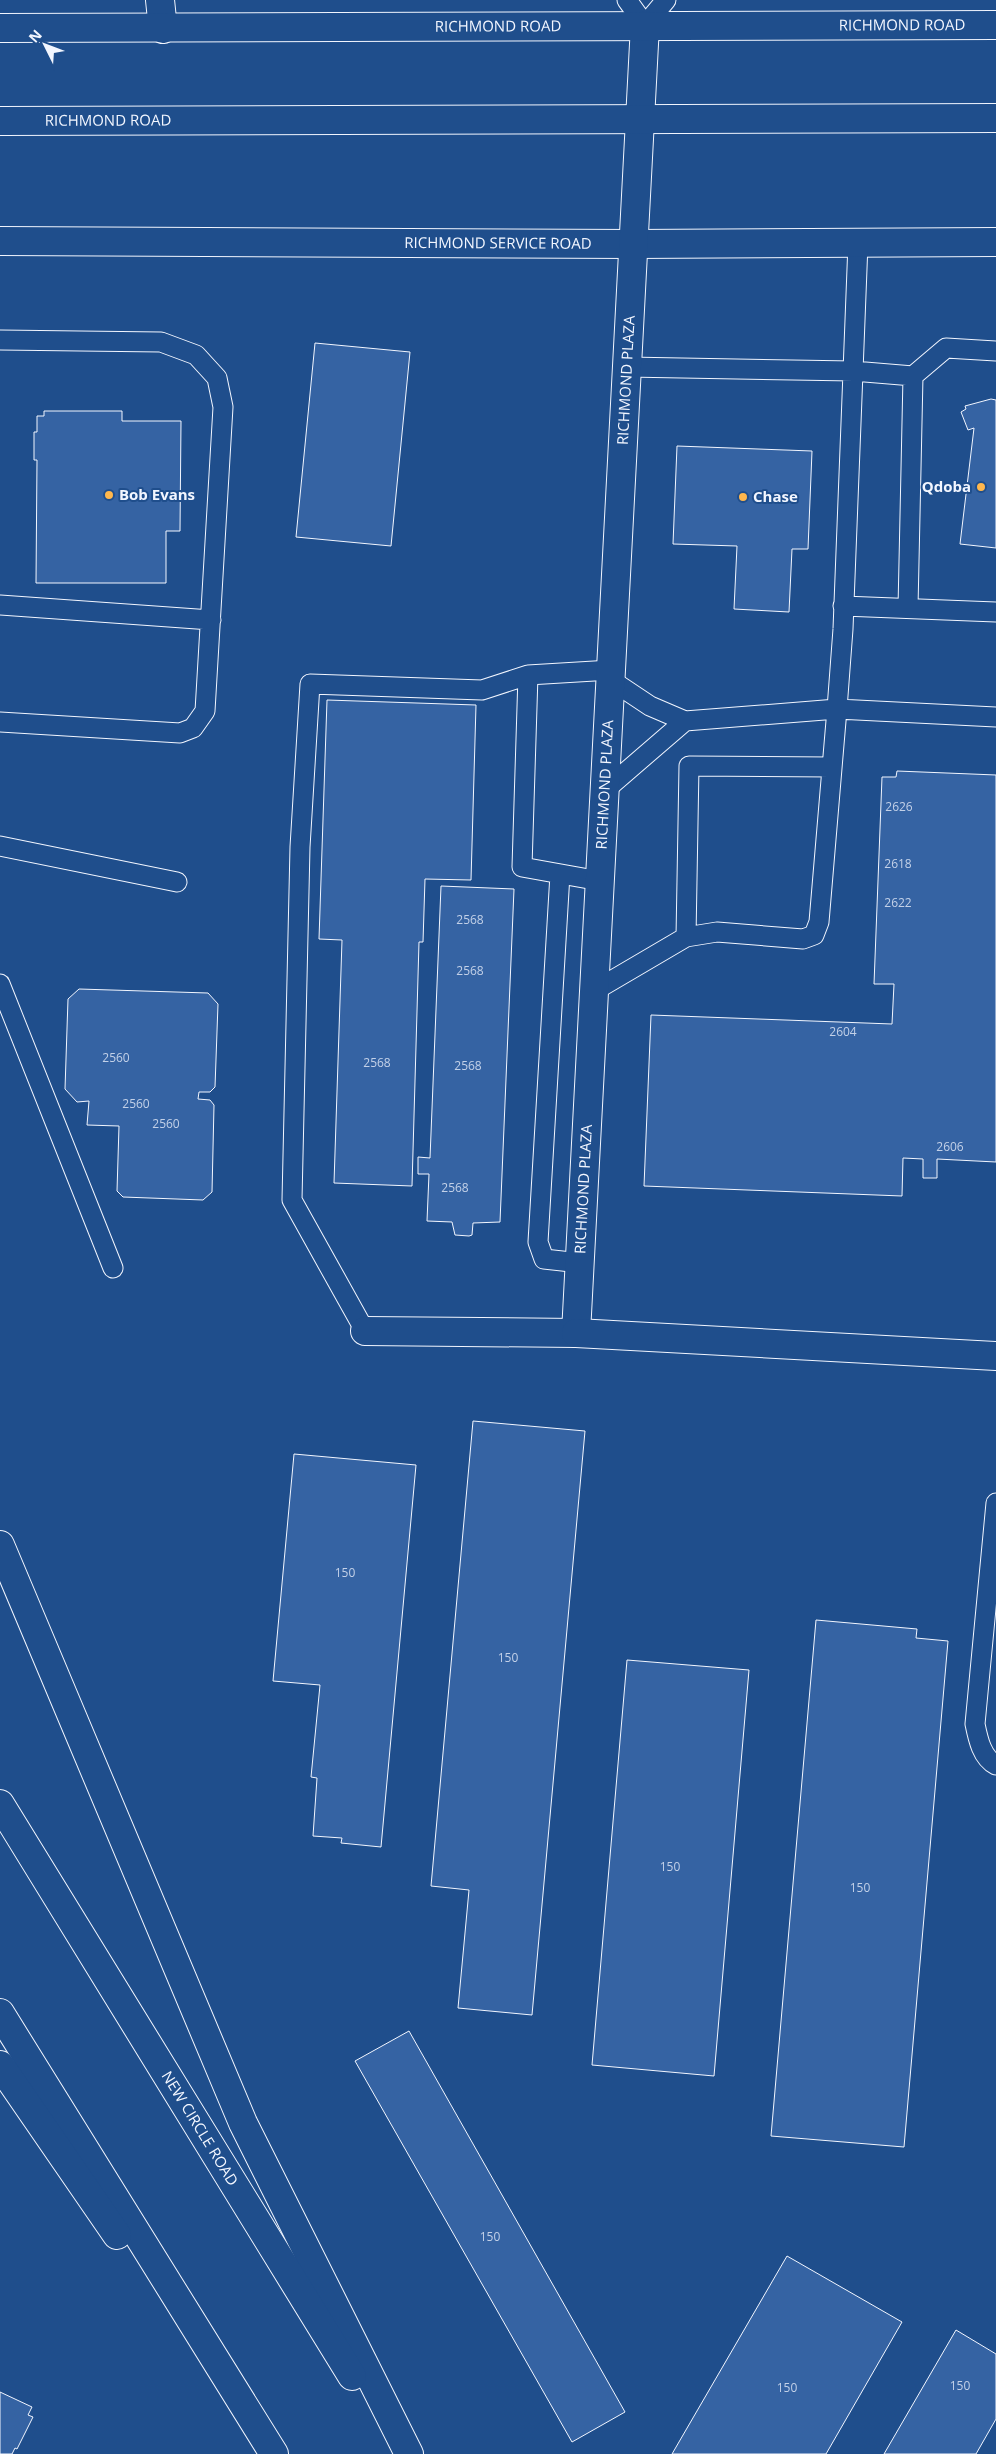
<svg xmlns="http://www.w3.org/2000/svg" width="996" height="2454" font-family="'Open Sans',sans-serif">
<rect width="100%" height="100%" fill="#1f4e8c"/>
<!-- building -->
<path fill="#3563a3" stroke="#f2f6ff" d="M315,343l95,9 -19,194 -95,-9z
M991,399l5,1v148l-36,-4 14,-116 -6,2 -7,-18 5,-3 -1,-3z
M44,411h78v10h59l-1,110h-14v52h-130l1,-123h-3v-28h3v-16h7z
M677,446l135,5 -4,98h-16l-3,63 -55,-3 3,-63 -64,-2z
M327,700l149,5 -5,175 -46,-1 -2,63h-4l-7,244 -78,-3 8,-243 -23,-1z
M897,771l99,4v387l-59,-3v19h-14v-19l-20,-1 -1,38 -258,-10 7,-171 241,9 2,-40h-20l8,-207h14z
M441,886l73,3 -14,333 -27,1 -1,12 -3,1 -14,-1 -3,-13 -25,-1 2,-47h-11v-17l12,1z
M79,989l129,4 10,11 -3,83 -5,5h-11l-1,7 12,1 4,5 -2,87 -9,8 -80,-3 -6,-6 2,-65 -32,-1 2,-24 -12,1 -12,-13 3,-90z
M473,1421l112,10 -53,584 -74,-7 11,-118 -38,-4z
M294,1454l122,11 -35,382 -40,-4 1,-5 -29,-2 4,-58 -6,-1 9,-92 -47,-4z
M816,1620l101,9 -1,9 32,3 -44,506 -133,-11z
M627,1660l122,10 -35,406 -122,-11z
M409,2031l216,381 -53,30 -217,-381z
M787,2256l115,66 -76,132h-154z
M956,2330l40,24v65l-20,35h-92z
M0,2392l32,15 -4,8 5,2 -16,32 -2,-1 -3,6h-12z"/>
<g fill="none" stroke-linecap="round" stroke-linejoin="round">
<defs>
<path id="service" d="M627,0l18,25 21,-25
M0,340l161,2 35,13 21,23 6,29 -18,304 -12,17 -13,5 -180,-11
M627,367l226,4 60,5 -5,232
M913,376l33,-28 50,3
M0,605l211,15
M843,606l153,6
M611,680l39,26 35,15 152,-12 6,-80 15,-386
M605,790l80,-69
M0,846l177,36
M560,874l-22,368 6,17 36,4
M600,881l-78,-14 6,-192 83,-5
M686,937l3,-171 142,1
M0,984l113,284
M594,991l92,-54 31,-5 86,7 11,-4 5,-13 18,-213 159,8
M365,1331l-73,-131 8,-353 10,-163 172,6 46,-15
M996,1503l-21,221c3,15 7,34 21,41"/>
<g id="minor">
<path d="M160,0l3,29"/>
<path id="s1" d="M0,241l634,3 362,-2"/>
<path id="s2" d="M365,1331l211,2 69,-1308"/>
<path d="M576,1333l420,23"/>
</g>
<g id="trunk">
<path id="s3" d="M0,28l996,-3"/>
<path id="s4" d="M0,121l996,-3"/>
</g>
<g id="motorway">
<path d="M0,1545l243,578 166,331"/>
<path id="s5" d="M0,1804l352,572"/>
<path d="M0,2013l274,441"/>
<path d="M0,2065l117,170"/>
</g>
</defs>
<!-- service casing -->
<use href="#service" stroke="#f2f6ff" stroke-width="21"/>
<!-- minor casing -->
<use href="#minor" stroke="#f2f6ff" stroke-width="30"/>
<!-- trunk casing -->
<use href="#trunk" stroke="#f2f6ff" stroke-width="30"/>
<!-- motorway casing -->
<use href="#motorway" stroke="#f2f6ff" stroke-width="30"/>
<!-- service -->
<use href="#service" stroke="#1f4e8c" stroke-width="19"/>
<!-- minor -->
<use href="#minor" stroke="#1f4e8c" stroke-width="28"/>
<!-- trunk -->
<use href="#trunk" stroke="#1f4e8c" stroke-width="28"/>
<!-- motorway -->
<use href="#motorway" stroke="#1f4e8c" stroke-width="28"/>
</g>
<!-- markers -->
<g fill="#ffb74d" stroke="#1f4e8c" stroke-width="2">
<circle cx="981" cy="487" r="5"/>
<circle cx="109" cy="495" r="5"/>
<circle cx="743" cy="497" r="5"/>
</g>
<g text-anchor="middle" stroke-width="4" stroke-linejoin="round" paint-order="stroke">
<!-- number labels -->
<g font-size="12" fill="#c3d1e8">
<text x="899" y="811">2626</text>
<text x="898" y="868">2618</text>
<text x="898" y="907">2622</text>
<text x="470" y="924">2568</text>
<text x="470" y="975">2568</text>
<text x="843" y="1036">2604</text>
<text x="116" y="1062">2560</text>
<text x="377" y="1067">2568</text>
<text x="468" y="1070">2568</text>
<text x="136" y="1108">2560</text>
<text x="166" y="1128">2560</text>
<text x="950" y="1151">2606</text>
<text x="455" y="1192">2568</text>
<text x="345" y="1577">150</text>
<text x="508" y="1662">150</text>
<text x="670" y="1871">150</text>
<text x="860" y="1892">150</text>
<text x="490" y="2241">150</text>
<text x="960" y="2390">150</text>
<text x="787" y="2392">150</text>
</g>
<!-- street labels -->
<g font-size="15" fill="#f2f6ff" stroke="#1f4e8c">
<text dy="5" stroke="none"><textPath href="#s3" startOffset="902">RICHMOND ROAD</textPath></text>
<text dy="5" stroke="none"><textPath href="#s3" startOffset="498">RICHMOND ROAD</textPath></text>
<text dy="5" stroke="none"><textPath href="#s4" startOffset="108">RICHMOND ROAD</textPath></text>
<text dy="5" stroke="none"><textPath href="#s1" startOffset="498">RICHMOND SERVICE ROAD</textPath></text>
<text dy="5" stroke="none"><textPath href="#s2" startOffset="1165">RICHMOND PLAZA</textPath></text>
<text dy="5" stroke="none"><textPath href="#s2" startOffset="760">RICHMOND PLAZA</textPath></text>
<text dy="5" stroke="none"><textPath href="#s2" startOffset="355">RICHMOND PLAZA</textPath></text>
<text dy="5" stroke="none"><textPath href="#s5" startOffset="381">NEW CIRCLE ROAD</textPath></text>
</g>
<!-- poi labels -->
<g font-size="15" font-weight="bold" fill="#f2f6ff" stroke="#1f4e8c" text-anchor="start">
<text x="971" y="492" text-anchor="end">Qdoba</text>
<text x="119" y="500">Bob Evans</text>
<text x="753" y="502">Chase</text>
</g>
</g>
<!-- north arrow -->
<g transform="translate(45 45) rotate(312)" stroke="#1f4e8c" stroke-width="4" paint-order="stroke">
<path d="M0-4L9 19L0 12L-9 19Z" fill="#f2f6ff"/>
<text y="-8" font-size="14" font-weight="bold" text-anchor="middle" fill="#f2f6ff">N</text>
</g>
</svg>
